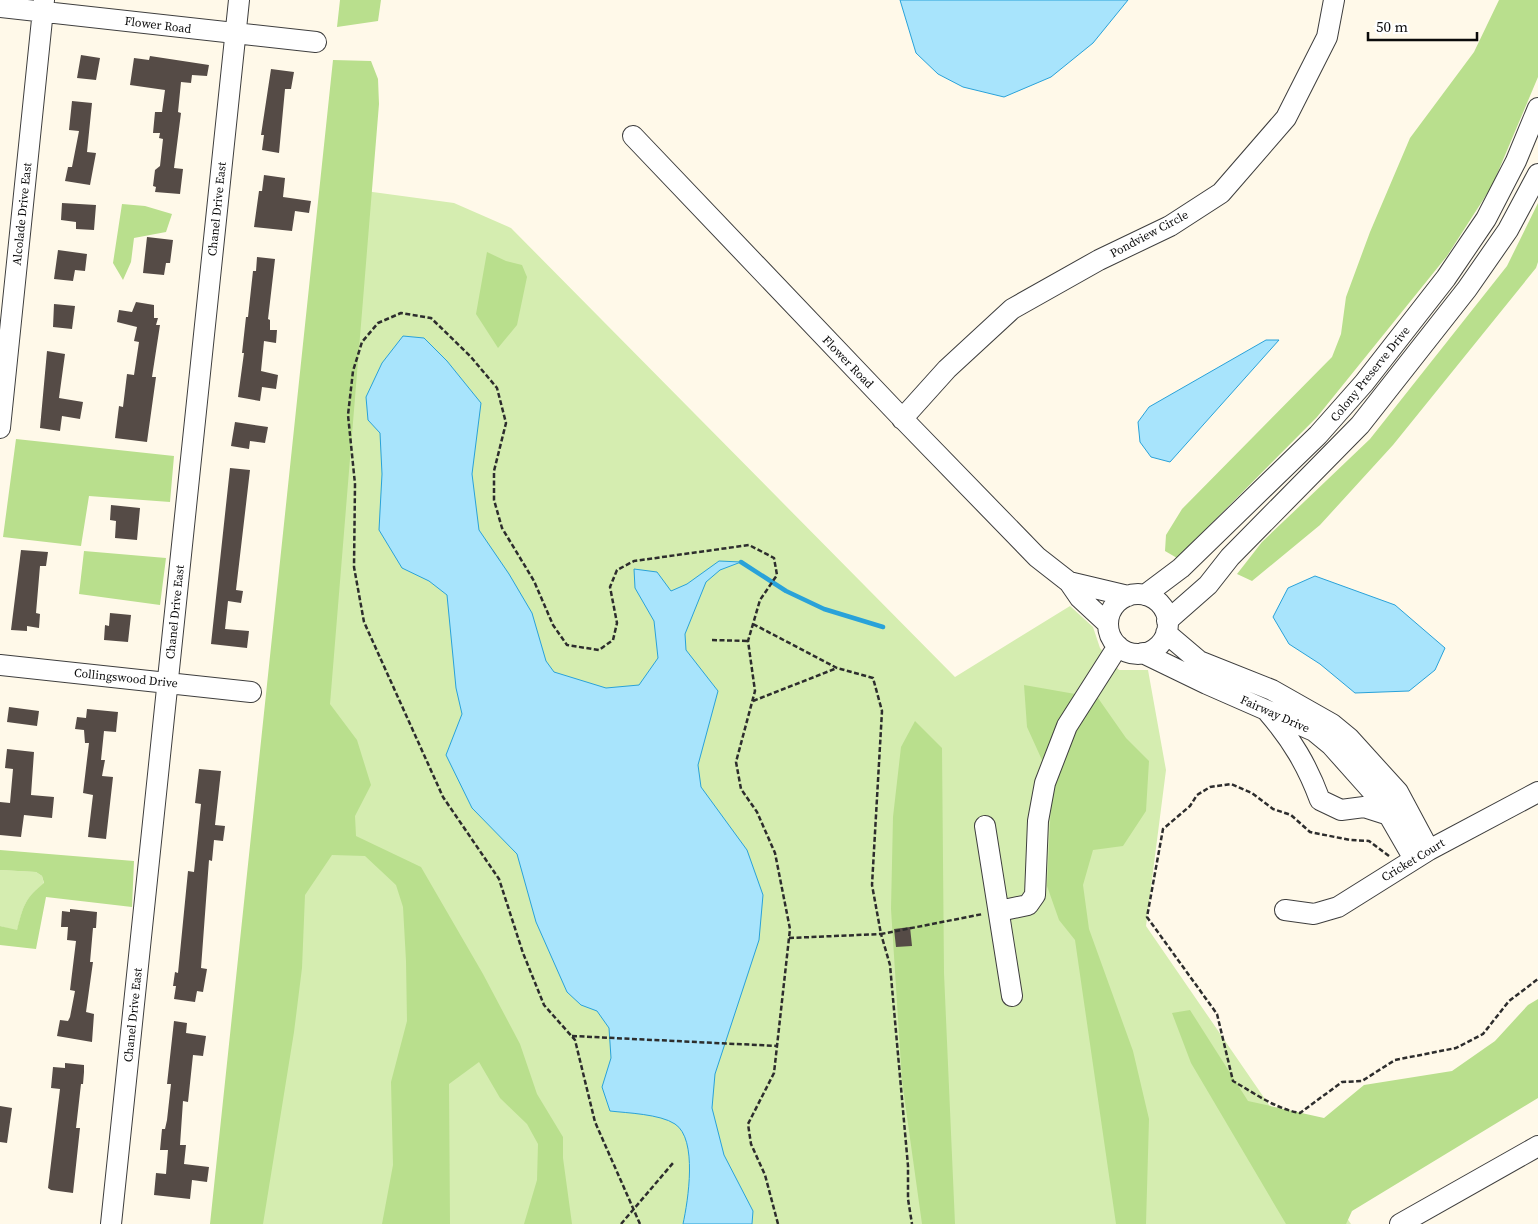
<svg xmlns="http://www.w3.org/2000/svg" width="1538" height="1224" font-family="'Source Serif 4',serif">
<rect width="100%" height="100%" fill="#fff9e9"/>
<!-- green -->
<path fill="#d5edb0" d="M343,188l111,15 57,25 444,449 115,-71 23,21 7,21 19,22h29l18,100 -20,156 205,298h-1116z
M0,870l36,2 6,4 2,8c-20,14 -21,24 -27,47l-17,-5z"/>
<!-- forest -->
<path fill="#b9df8d" d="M340,0h41l-3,21 -41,6z
M1499,0h39v77l-46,109 -45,70 -130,161 -140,141 -12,-7 1,-16 16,-26 150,-152 9,-23 5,-37 24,-65 40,-94 64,-86z
M333,60l38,1 7,18 1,25 -49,600 27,36 14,45 -16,31 1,20 65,31 62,107 37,70 17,50 26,43v21l9,66h-48l13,-44 1,-36 -11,-20 -27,-26 -21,-36 -30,22 1,140h-68l11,-59 -2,-83 16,-61 -1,-60 -3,-54 -7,-22 -31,-29 -33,-1 -27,40 -3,73 -8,64 -31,192h-53z
M1538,203v59l-2,6 -143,177 -73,80 -68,56 -15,-7 25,-32 108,-103 137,-173z
M122,204l23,2 27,8 -6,18 -32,6 -3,24 -8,18 -10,-17z
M487,252l19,9 16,4 5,12 -10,48 -19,23 -22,-34z
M16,439l158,17 -4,46 -81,-6 -8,50 -78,-9z
M84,551l82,7 -6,47 -81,-11z
M1024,685l74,13 28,40 23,23 -3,50 -23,35 -30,4 -10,35 6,44 44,122 16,68 -3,105h-30l-41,-284 -16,-20 -12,-34 5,-104 -25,-55z
M915,721l27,27 2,225 11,251h-33l-20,-143 -11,-172 2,-92 8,-70z
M0,850l134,11 -2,46 -86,-10 -10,52 -36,-4v-19l17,4c6,-23 7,-31 27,-47l-2,-7 -6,-4 -36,-2z
M1538,999v99l-186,113 -6,13h-60l-95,-161 -19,-50 18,-3 58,91 76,17 40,-33 88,-14 43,-30 33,-36z"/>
<!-- water -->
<path fill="#a8e4fc" stroke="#29a2d9" d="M900,0h228l-35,43 -42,34 -47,20 -41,-10 -25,-13 -22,-21z
M403,336l21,2 23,23 34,42 -9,71 7,56 30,44 23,39 14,48 8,11 52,16 33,-3 19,-27 -4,-37 -19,-33 -1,-19 23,3 14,19 16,-7 32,-23 22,1 -21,8 -14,12 -21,52 1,16 32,41 -20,74 3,22 46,63 16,45 -4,45 -44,134 -3,34 12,47 29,56 -1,13h-69c5,-23 15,-85 -8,-100 -15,-10 -48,-11 -65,-13l-8,-24 9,-29 -2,-30 -12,-17 -16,-6 -14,-13 -31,-70 -19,-68 -45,-46 -26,-53 16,-41 -6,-26 -9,-93 -18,-14 -27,-13 -23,-38 3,-56 -2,-41 -12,-13 -2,-23 16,-34z
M1266,340h13l-109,122 -19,-5 -11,-15 -2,-20 11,-15z
M1315,576l80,29 50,43 -10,22 -26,21 -54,2 -35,-29 -31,-20 -16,-27 15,-29z"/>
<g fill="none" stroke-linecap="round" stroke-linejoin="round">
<!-- stream -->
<path stroke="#29a2d9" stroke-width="4.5" d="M741,562l45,29 38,18 59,18"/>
</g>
<!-- building -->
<path fill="#554b46" d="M81,55l19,3 -4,22 -19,-2z
M150,56l59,9 -2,11 -15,-1 -1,8 -10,-1 -3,30 3,1 -7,55 9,1 -3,25 -25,-2 1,-5 -3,-1 2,-16 5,-4 3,-27 -4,-1 1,-5h-7l2,-21h7l3,-22 -35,-5 4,-27 15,2z
M271,69l23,3 -3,17h-6l-6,64 -17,-3 2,-15h-3z
M72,101l20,2 -5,49 9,1 -6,32 -25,-4 3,-14h4l7,-36 -10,-1z
M264,175l21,3 -2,19 28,4 -2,12 -14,-2 -3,20 -38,-4 5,-36h3z
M62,203l34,2 -2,25 -18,-1v-7l-15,-2z
M147,237l26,3 -3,23h-4l-2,12 -21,-2z
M58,250l29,4 -2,17 -10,-1 -2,11 -19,-2z
M257,257l18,2 -7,60 2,1v10h7l-1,13 -12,-2 -3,30 17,4 -2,14 -14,-2 -2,14 -22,-4 6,-44h-2l4,-36h2l5,-46h3z
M136,302l18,3v13h4l-2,7h4l-8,52h4l-9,65 -32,-4 4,-32 4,1 4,-33 7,1 5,-33 -5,-1 3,-14 -20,-5 2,-12 13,2z
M54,304l21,2 -3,23 -19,-2z
M47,351l18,3 -6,44 24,4 -3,17 -18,-3 -2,15 -20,-3z
M235,422l33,5 -3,16 -15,-2 -1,8 -18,-3z
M230,468l20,2 -14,120 7,1 -2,12 -13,-2 -3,28 24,2 -2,17 -36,-4z
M111,505l29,3 -3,32 -22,-2 1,-17 -6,-1z
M21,550l27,2 -2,14h-6l-4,47 4,1 -1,14 -12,-2v5l-16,-1z
M110,613l21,2 -3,27 -24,-2 1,-15 4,1z
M9,707l30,4 -2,15 -30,-4z
M87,709l31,3 -2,20 -12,-1 -3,29h4l-3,16 11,1 -7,62 -18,-2 5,-42 -10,-2 6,-50h-4l-1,-13 -9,-1 2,-12 9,1z
M7,749l27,3 -3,43 23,2 -2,21 -28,-3 -3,22 -21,-2v-33l10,1 3,-34 -8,-1z
M199,769l22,2 -6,54 10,1 -2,15 -9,-1 -2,21 -3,-1 -8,108 6,1 -4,23 -6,-1 -2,11 -21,-3 2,-13h-3l2,-14 3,1 10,-102 6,1 7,-68 -6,-1z
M70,909l27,3 -1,16h-3l-3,34h3l-7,50 8,2 -2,28 -35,-6 3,-16 8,1 2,-4 5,-26 -5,-1 6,-49 -9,-1 1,-13h-7l1,-16 8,1z
M910,927l2,19 -16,1 -2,-18z
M174,1021l13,2 -1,10 20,3 -3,20 -10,-1 -5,47 -5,-1 -3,44h6l-2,19 25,3 -2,15 -15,-2 -2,19 -36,-4 2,-22 10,1 2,-24h-8l2,-21h3l2,-9 4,-36h-4z
M65,1063l19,2v7l-1,12h-2l-5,44h4l-7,65 -22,-3 -3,-2 12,-99 -9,-1 2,-21 12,1z
M0,1106l12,2 -5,35 -7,-1z"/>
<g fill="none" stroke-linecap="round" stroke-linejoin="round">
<defs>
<path id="minor" d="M0,7l316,35
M633,136l266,279 138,142 32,25 11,16 28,26
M902,419l45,-50 65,-60 87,-49 71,-34 51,-33 65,-75 41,-81 7,-37
M0,428l44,-428
M1069,582l59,14
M1108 624a30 30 0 1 1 60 0a30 30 0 1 1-60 0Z
M1145,595l36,-27 137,-133 46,-52 82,-105 40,-59 30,-58 22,-53
M1167,621l41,-36 22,-28 130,-132 107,-136 41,-59 30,-56
M1166,633l33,28 73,29 60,34 17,14 49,54 31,58
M1143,653l64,31 107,47 17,14 49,55 34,59
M0,665l251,27
M1267,711c25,29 40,54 53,89l21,10 23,-3 25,8
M985,826l27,170
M1285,910l29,4 24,-7 91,-57 109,-58
M999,911l29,-6 7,-10 3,-74 7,-38 22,-57 51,-80
M111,1224l128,-1224
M1400,1224l138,-78"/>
</defs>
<!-- minor casing -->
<use href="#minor" stroke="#3e3e3e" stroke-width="22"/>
<!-- path -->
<path stroke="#2d2d2d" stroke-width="2.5" stroke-dasharray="5 2.5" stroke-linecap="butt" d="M753,624l84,44 36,10 9,33 -10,174 9,49 102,-20
M712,640l36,1
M753,701l84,-33
M1389,856l-20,-15 -19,-1 -40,-8 -19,-17 -18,-6 -21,-16 -21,-9 -21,3 -13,8 -7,11 -27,23 -16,88 70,97 16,67c21,12 43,28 67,32l42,-31 20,-1 33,-21 61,-12 27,-14 26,-33 29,-22
M789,938l92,-4 9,31 18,201v33l4,25
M572,1036l206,10
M621,1224l52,-61
M640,1224l-45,-102 -20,-82 -31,-35 -21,-52 -24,-74 -56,-82 -79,-175 -10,-55 1,-83 -7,-69 5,-44 9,-29 16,-19 23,-10 30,5 40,39 26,31 9,35 -12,48v29l8,28 32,53 19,44 14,20 32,5 14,-10 4,-17 -7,-36 7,-17 17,-9 115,-16 25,13 3,17 -17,25 -12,41 7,50 -19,71 5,27 16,23 18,41 15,76 -16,144 -26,51 3,20 14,31 13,49"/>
<!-- minor -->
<use href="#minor" stroke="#fff" stroke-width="20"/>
</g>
<g text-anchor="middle" stroke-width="5" stroke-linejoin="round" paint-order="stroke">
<!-- street labels -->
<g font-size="12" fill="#0b0b0b" stroke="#fff">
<text transform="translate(158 25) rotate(7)" y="4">Flower Road</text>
<text transform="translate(217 209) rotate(-84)" y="4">Chanel Drive East</text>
<text transform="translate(22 214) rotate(-84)" y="4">Alcolade Drive East</text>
<text transform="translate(1149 234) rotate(-28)" y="4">Pondview Circle</text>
<text transform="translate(848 362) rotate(46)" y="4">Flower Road</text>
<text transform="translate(1370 374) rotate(-51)" y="4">Colony Preserve Drive</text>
<text transform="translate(175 612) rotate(-84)" y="4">Chanel Drive East</text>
<text transform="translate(126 678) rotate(6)" y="4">Collingswood Drive</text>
<text transform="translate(1275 714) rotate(24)" y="4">Fairway Drive</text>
<text transform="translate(1413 860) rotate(-31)" y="4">Cricket Court</text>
<text transform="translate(133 1015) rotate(-84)" y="4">Chanel Drive East</text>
</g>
</g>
<!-- scale -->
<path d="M1368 32v8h109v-8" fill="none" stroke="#0b0b0b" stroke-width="2.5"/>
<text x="1376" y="32" font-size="15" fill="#0b0b0b" stroke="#ffffff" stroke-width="4" paint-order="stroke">50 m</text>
</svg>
